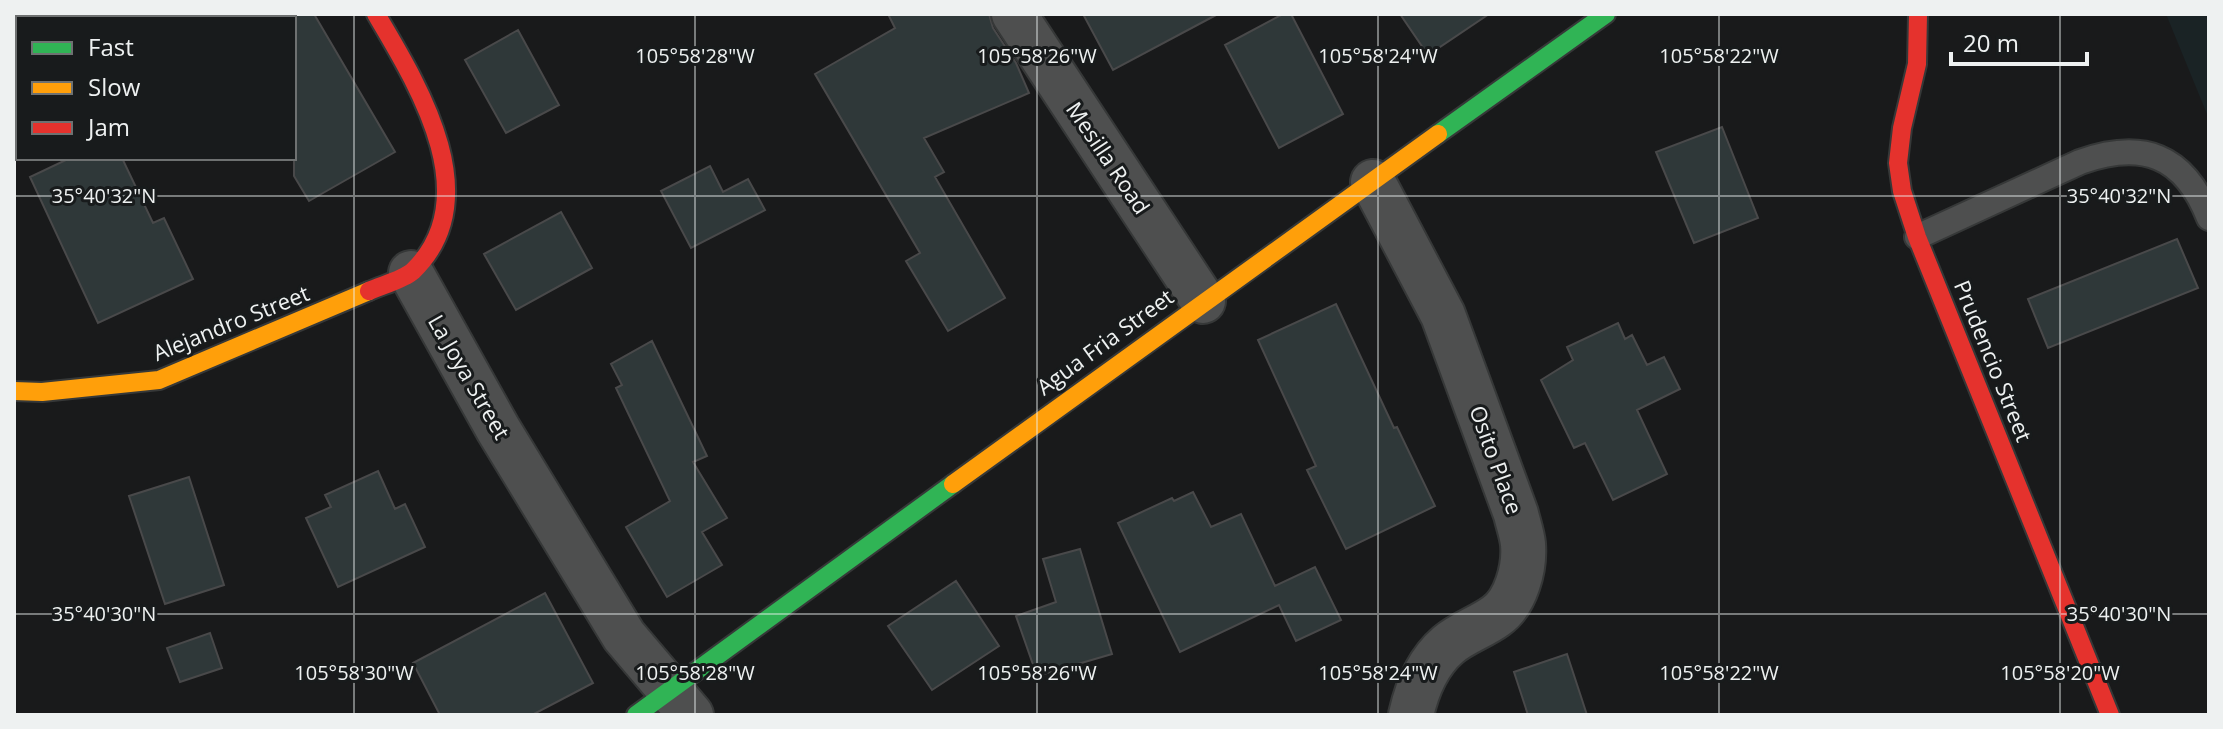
<svg xmlns="http://www.w3.org/2000/svg" width="2223" height="729" font-family="'Open Sans',sans-serif">
<rect width="100%" height="100%" fill="#191a1b"/>
<!-- built -->
<path fill="#1a2325" d="M2166,14h43v105z"/>
<!-- building -->
<path fill="#2f3839" stroke="#49494a" stroke-width="2" d="M294,14h20l81,138 -86,49 -15,-25z
M888,14h101l4,14 23,35 13,30 -105,45 20,34 -9,5 70,121 -57,33 -42,-70 14,-8 -105,-179 80,-46z
M1083,14h135l-105,56z
M1283,14h8l52,100 -64,34 -54,-103z
M1400,14h89l-61,41z
M518,30l41,75 -53,28 -41,-73z
M1722,127l36,91 -64,25 -38,-91z
M70,158h52l31,65 11,-5 29,61 -95,44 -68,-146z
M710,166l13,26 25,-13 17,31 -74,38 -30,-57z
M561,212l31,56 -76,42 -32,-56z
M2177,239l21,49 -150,60 -20,-49z
M1336,304l58,124 3,-1 38,79 -89,43 -39,-79 9,-4 -58,-126z
M1618,323l7,16 7,-4 15,30 17,-8 16,32 -43,21 30,64 -54,26 -28,-57 -11,5 -33,-68 32,-20 -6,-13z
M652,341l55,115 -14,6 34,56 -25,14 20,33 -55,32 -41,-70 44,-26 -54,-113 6,-3 -11,-21z
M378,471l17,38 10,-5 20,43 -87,40 -32,-69 25,-11 -6,-12z
M189,477l35,108 -59,19 -36,-108z
M1193,492l18,35 30,-13 34,72 40,-19 26,53 -45,21 -17,-36 -99,47 -62,-129 54,-25 2,3z
M1080,549l32,105 -75,22 -21,-60 40,-14 -13,-43z
M956,581l43,65 -67,44 -44,-64z
M545,593l48,90 -61,32h-92l-27,-52z
M210,633l12,35 -42,14 -13,-34z
M1567,654l20,61h-59l-14,-43z"/>
<g fill="none" stroke-linecap="round" stroke-linejoin="round">
<defs>
<path id="lane" d="M1917,237l163,-75c62,-22 104,-8 129,56"/>
<path id="street" d="M1014,14l189,287
M1373,182l70,133 73,199c2,9 6,20 7,30 2,24 -7,58 -27,72 -15,11 -34,17 -48,29 -21,18 -31,43 -37,70
M411,273l87,156 126,207 67,79"/>
<path id="fast" d="M1438,134l168,-120
M636,715l317,-231"/>
<path id="slow" d="M14,391l28,1 117,-12 210,-89
M953,484l485,-350"/>
<path id="jam" d="M1918,14l-1,50 -15,64 -4,35 4,28 15,46 193,478
M369,291c13,-6 34,-11 44,-20 75,-73 5,-186 -37,-257"/>
</defs>
<!-- lane casing -->
<use href="#lane" stroke="#363838" stroke-width="28"/>
<!-- street casing -->
<use href="#street" stroke="#363838" stroke-width="48"/>
<!-- fast casing -->
<use href="#fast" stroke="#363838" stroke-width="22"/>
<!-- slow casing -->
<use href="#slow" stroke="#363838" stroke-width="22"/>
<!-- jam casing -->
<use href="#jam" stroke="#363838" stroke-width="22"/>
<!-- lane -->
<use href="#lane" stroke="#4e4f4f" stroke-width="24"/>
<!-- street -->
<use href="#street" stroke="#4e4f4f" stroke-width="44"/>
<!-- fast -->
<use href="#fast" stroke="#30b455" stroke-width="18"/>
<!-- slow -->
<use href="#slow" stroke="#ff9f0a" stroke-width="18"/>
<!-- jam -->
<use href="#jam" stroke="#e5322d" stroke-width="18"/>
</g>
<!-- ticks -->
<path fill="none" stroke="#eef1f1" stroke-width="2" stroke-opacity="0.45" d="M354,14v701M695,14v701M1037,14v701M1378,14v701M1719,14v701M2060,14v701M14,196h2195M14,614h2195"/>
<g text-anchor="middle" stroke-width="6" stroke-linejoin="round" paint-order="stroke">
<!-- street labels -->
<g font-size="22" fill="#eef1f1" stroke="#181b1c">
<text transform="translate(1108 158) rotate(56)" y="8">Mesilla Road</text>
<text transform="translate(231 323) rotate(-22)" y="8">Alejandro Street</text>
<text transform="translate(1105 342) rotate(-36)" y="8">Agua Fria Street</text>
<text transform="translate(1993 361) rotate(68)" y="8">Prudencio Street</text>
<text transform="translate(469 377) rotate(60)" y="8">La Joya Street</text>
<text transform="translate(1496 460) rotate(70)" y="8">Osito Place</text>
</g>
</g>
<g font-size="20" text-anchor="middle" fill="#eef1f1" stroke="#181b1c" stroke-width="6" stroke-linejoin="round" paint-order="stroke">
<text x="695" y="63">105°58'28"W</text>
<text x="1037" y="63">105°58'26"W</text>
<text x="1378" y="63">105°58'24"W</text>
<text x="1719" y="63">105°58'22"W</text>
<text x="104" y="203">35°40'32"N</text>
<text x="2119" y="203">35°40'32"N</text>
<text x="104" y="621">35°40'30"N</text>
<text x="2119" y="621">35°40'30"N</text>
<text x="354" y="680">105°58'30"W</text>
<text x="695" y="680">105°58'28"W</text>
<text x="1037" y="680">105°58'26"W</text>
<text x="1378" y="680">105°58'24"W</text>
<text x="1719" y="680">105°58'22"W</text>
<text x="2060" y="680">105°58'20"W</text>
</g>
<!-- border -->
<rect width="2223" height="729" fill="none" stroke="#eef1f1" stroke-width="32"/>
<!-- legend -->
<rect x="16" y="16" width="280" height="144" fill="#181b1c" stroke="#6e7171" stroke-width="2"/>
<rect x="32" y="42" width="40" height="12" fill="#30b455" stroke="#6e7171" stroke-width="2"/>
<text x="88" y="56" font-size="24" fill="#eef1f1">Fast</text>
<rect x="32" y="82" width="40" height="12" fill="#ff9f0a" stroke="#6e7171" stroke-width="2"/>
<text x="88" y="96" font-size="24" fill="#eef1f1">Slow</text>
<rect x="32" y="122" width="40" height="12" fill="#e5322d" stroke="#6e7171" stroke-width="2"/>
<text x="88" y="136" font-size="24" fill="#eef1f1">Jam</text>
<!-- scale -->
<path d="M1951 52v12h136v-12" fill="none" stroke="#eef1f1" stroke-width="4"/>
<text x="1963" y="52" font-size="24" fill="#eef1f1" stroke="#181b1c" stroke-width="6" paint-order="stroke">20 m</text>
</svg>
